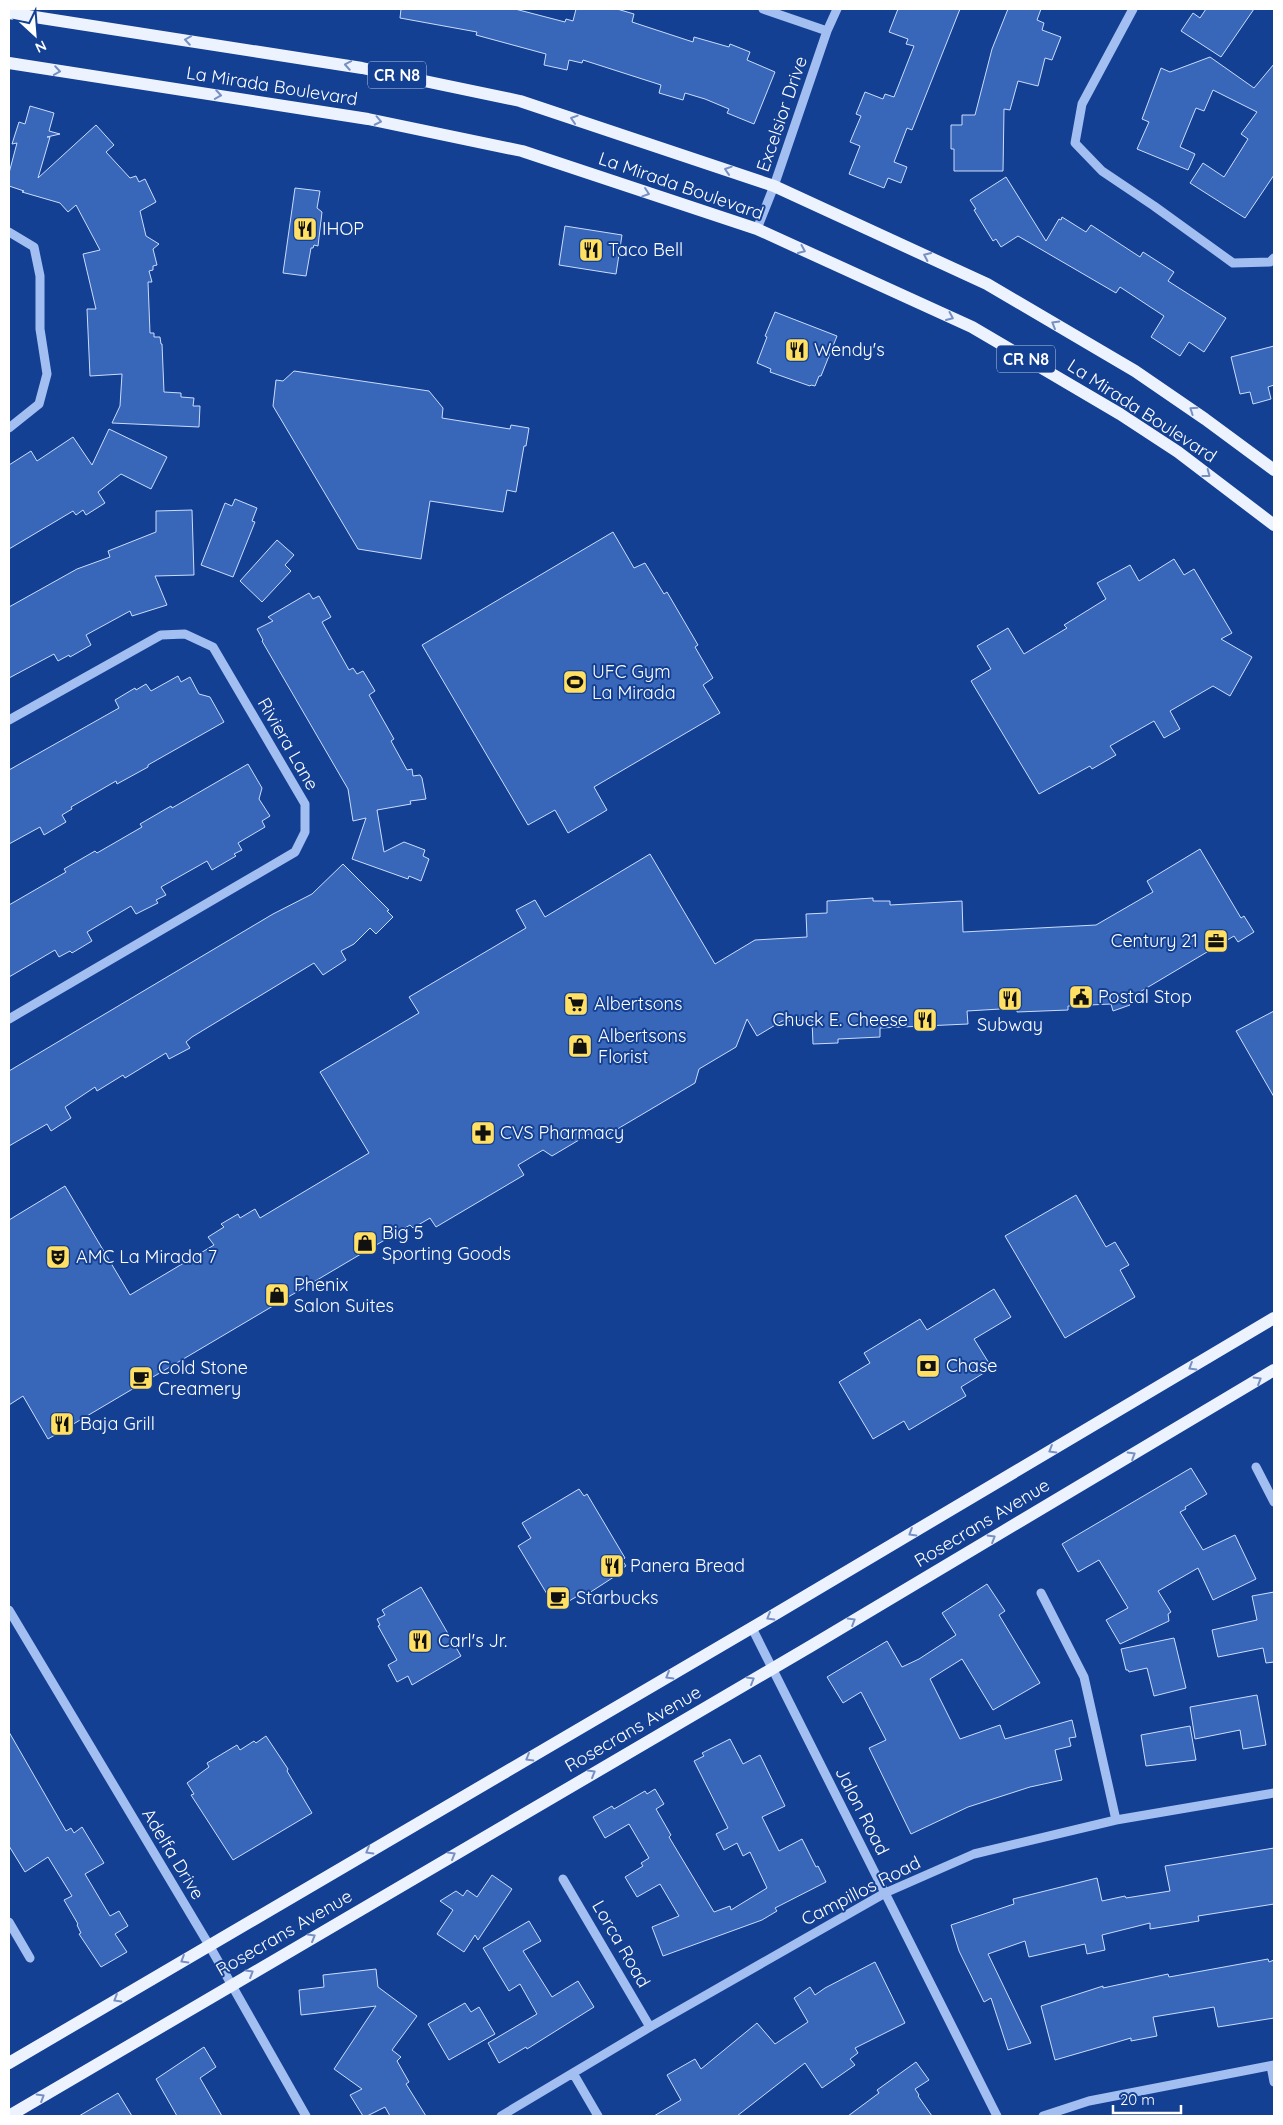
<svg xmlns="http://www.w3.org/2000/svg" width="1283" height="2125" font-family="Quicksand,sans-serif">
<rect width="100%" height="100%" fill="#144093"/>
<!-- building -->
<path fill="#3867ba" stroke="#cadcfc" d="M401,9h114l50,13 1,-3 7,2 3,-12h41l17,5 -2,8 61,20 1,-5 35,10 1,-3 20,8 -3,8 28,12 -21,52 -27,-11 2,-4 -24,-10 -20,-6 -2,7 -24,-7 2,-8 -78,-25 -1,3 -13,-3 -2,10 -23,-5 2,-11 -70,-19 1,-3 -77,-14z
M898,9h62l-48,121 -5,-2 -13,34 13,5 -6,16 -13,-5 -4,10 -35,-14 11,-28 -10,-4 11,-26 -5,-2 9,-22 18,7 2,-5 9,3 20,-51 -8,-2 2,-5 -19,-7z
M1008,9h33l-4,11 7,3 -2,7 19,7 -9,23 -7,-2 -7,28 -20,-5 -8,29 -6,-1 -1,62h-49v-22h-3v-24h11v-10h13l17,-66z
M1206,9h48l-33,48 -40,-26 12,-18 7,5z
M1210,57l44,31 20,-24v111l-29,43 -55,-35 13,-20 21,14 24,-38 -7,-5 16,-22 -44,-22 -9,21 -8,-3 -16,39 15,7 -7,16 -51,-21 12,-27 -7,-3 19,-51 9,4z
M30,106l24,7 -5,18 11,3 -13,3h3l-12,41 58,-53 18,20 -8,7 24,26 6,-2 3,6 6,-3 11,23 -16,9 6,25 13,8 -6,5 4,16 -4,1v4l-4,1 3,11h-4l2,51h4v4h6l1,7h1l2,48 17,1v4l13,1 -1,8h7l-1,21 -87,-4 8,-17 2,-32 -32,2 -3,-67h9l-13,-55 17,-4 -24,-45 -8,7 -8,-9 -38,-11 2,-1 -15,-5v-13l8,-30 -5,1 7,-22 6,2z
M1006,177l40,64 13,-22 2,1 1,-3 24,15 5,-7 49,32 3,-5 31,20 -6,9 58,37 -22,34 -15,-10 -9,14 -29,-19 13,-21 -44,-29 -4,6 -98,-57 -17,11 -5,-8 -3,2 -19,-31 2,-1 -6,-9z
M295,188l25,3 -3,17 5,4 -4,34 -4,-1 -1,3h-2l-5,28 -23,-3z
M565,226l57,9 -6,39 -57,-9z
M775,312l62,24 -16,40h-2l-4,10 -4,-1 -1,1 -40,-14 1,-3 -14,-6 10,-26 -2,-1z
M1274,346v39l-6,2 3,12 -18,5 -3,-12 -10,2 -9,-37z
M294,371l135,20 14,17 -1,10 68,11 1,-4 18,3 -3,18h-2l-8,46 -9,-2 -4,22 -73,-11 -9,58 -63,-10 -85,-143 3,-26 7,1z
M109,429l58,28 -16,32 -30,-15 -23,18 7,11 -19,12 -3,-5 -7,5 -3,-4 -64,38v-84l22,-14 6,10 36,-24 19,28z
M235,499l22,9 -5,13 3,1 -22,55 -32,-12 24,-62 7,3z
M192,510l2,65 -39,1 12,29 -35,11 -2,-5 -44,24 5,10 -21,12 -1,-2 -11,6 -4,-7 -45,24v-71l68,-38 33,-12 -2,-6 48,-19v-21z
M613,532l21,36 11,-5 19,31 3,-2 31,53 -3,2 18,31 -10,7 17,28 -126,74 13,23 -39,23 -13,-23 -27,15 -106,-180z
M277,540l17,15 -9,10 6,6 -29,31 -22,-21z
M1174,559l10,16 10,-6 38,64 -11,6 31,18 -22,39 -17,-10 -43,25 10,18 -16,9 -10,-17 -44,25 6,9 -24,14 -2,-3 -51,28 -68,-113 20,-12 -14,-23 31,-18 16,26 43,-26 -3,-3 42,-26 -9,-16 33,-18 9,16z
M309,593l4,6 6,-3 12,21 -9,5 27,48 4,-2 4,6 6,-3 12,20 -6,4 25,44 -3,2 16,29 5,-1 1,7 7,-1 2,3 4,21 -16,2 1,3 -34,6 7,42 20,-10 21,8 -2,6 6,3 -8,22 -12,-5 -1,3 -56,-20 14,-41 -13,3 -5,-32 -86,-148 1,-1 -6,-11 16,-8 -5,-4z
M178,676l3,6 9,-5 9,17 11,3 14,25 -76,43v2l-31,17 -1,-3 -45,26 1,2 -10,6 4,7 -22,13 -4,-8 -31,17v-74l110,-62 -4,-8 20,-12 1,2 10,-6 5,7z
M248,764l14,24 -3,11 11,17 -8,5 3,6 -27,16 4,7 -8,4 2,2 -24,14 -5,-9 -46,26 5,8 -10,5 2,3 -22,11 -5,-8 -44,26 5,9 -20,12 -2,-2 -11,6 -4,-7 -46,27v-72l57,-33 -2,-3 31,-18 2,2 45,-26 -2,-3 31,-18 1,2z
M1200,849l41,69 3,-2 10,16 -16,10 -4,-6 -106,63 2,6 -17,6 -2,-7 -43,2v4l-51,2v-4l-50,3 1,13 -88,4v9l-42,2v4l-25,1 -1,-24 -30,1 -25,15 -10,-17 -11,28 -37,22 -4,14 -86,51 -2,5 -18,-5 -37,22 -9,-6 -25,15 6,10 -88,52 -6,-9 -17,10 -3,-3 -362,214 -25,-43 -14,9v-185l56,-34 65,109 84,-50 -6,-8 16,-10 -3,-3 17,-10 2,4 15,-9 5,9 109,-65 -49,-81 99,-59 -10,-16 117,-69 -10,-18 19,-10 10,17 105,-63 65,110 40,-24 52,-3 -1,-23 21,-1v-12l46,-3v3h17v4l72,-4 1,31 133,-7 57,-33 -6,-11z
M343,864l46,46 -2,1 6,6 -17,17 -6,-6 -16,16 -13,7 5,9 -23,15 -9,-12 -122,74 -6,5 4,6 -21,11 -3,-6 -41,25 -2,-3 -26,16 -2,-4 -30,20 6,11 -20,13 -4,-7 -38,22v-75l264,-157 39,-20z
M1274,1011v86l-38,-66z
M1076,1195l30,52 9,-5 14,23 -9,5 15,27 -70,41 -60,-102z
M994,1289l17,28 -37,22 18,29 -31,19 5,9 -57,34 -5,-9 -31,18 -34,-57 31,-19 -6,-10 56,-34 7,11z
M1191,1468l16,26 -22,13 1,2 -6,3 23,38 32,-15 21,44 -43,21 -15,-32 -40,23 13,21 -3,2 1,7 -49,23 -14,-24 22,-12 -29,-48 -21,12 -16,-28z
M579,1489l5,7 3,-2 38,64 -3,2 4,6 -8,5 2,2 -34,22 -2,-3 -28,17 -38,-63 13,-8 -9,-15z
M987,1584l18,27 -6,4 41,68 -47,27 -31,-51 -32,20 30,60 40,-14 5,14 67,-19 4,17 -7,1 2,8 -16,4 7,30 -32,7 -62,20 -57,27 -42,-86 17,-8 -25,-48 -18,11 -16,-26 60,-36 15,26 17,-8 37,-24 -14,-22z
M421,1587l40,69 -49,29 -4,-9 -11,6 -9,-17 9,-5 -19,-34 2,-1 -3,-6 8,-4 -3,-5z
M1274,1592v70l-8,1 -3,-15 -45,9 -6,-27 45,-10 -5,-24z
M1174,1638l12,50 -32,8 -7,-28 -18,4 -1,-2h-2l-5,-21z
M1257,1695l9,50 -23,4 -3,-19 -45,9 -5,-32z
M1190,1726l6,34 -50,6 -5,-31z
M9,1732l57,99 5,-3 3,5 8,-6 22,36 -19,11 25,42 9,-5 9,15 -13,8 12,18 -26,15 -22,-33 2,-1 -4,-8 1,-1 -14,-24 8,-4 -24,-39 -23,15 -16,-26z
M266,1736l22,33 -1,2 25,42 -79,47 -42,-65 3,-1 -7,-11 22,-16 -2,-4 30,-18 3,5 14,-9 2,2z
M730,1739l13,25 17,-9 25,51 -23,11 17,34 23,-12 14,28 2,-1 8,16 -51,26 2,3 -15,9 -99,36 -11,-29 27,-11 -19,-32 -23,13 -12,-20 18,-11 -2,-3 8,-5 -20,-34 -24,14 -12,-21 19,-11 2,3 31,-18 2,3 8,-5 9,15 -8,5 15,26 -2,2 45,75 16,-6 1,4 36,-22 -17,-36 -7,4 -6,-13 -13,7 -8,-16 12,-6 -34,-67 10,-5 -2,-3z
M1274,1848v56l-76,12 1,5 -49,8v-6l-48,12 3,15 -18,4 -2,-10 -56,13 -4,-16 -37,13 43,89 -23,7 -17,-52 -7,4 -25,-51 -8,-26 63,-21 -1,-5 84,-21 5,23 23,-5 1,2 44,-7 -5,-25z
M492,1875l20,14 -34,51 -3,-5 -11,17 -27,-18 16,-24 -13,-9 16,-10 7,5 4,-6 10,7z
M529,1921l12,20 -18,10 29,46 26,-16 16,26 -67,42 -1,-2 -27,16 -11,-20 49,-29 -17,-30 -11,7 -26,-43z
M1268,1959l1,3 5,-2v58l-56,9 -4,-20 -61,10 4,19 -26,5v-3l-76,22 -14,-54 62,-20v2l65,-14 1,3z
M875,1962l30,61 -50,25 3,5 -8,6 5,6 -33,23 -17,-25 -68,53h-83l27,-16 -14,-25 28,-16 6,10 56,-46 18,21 33,-22 -14,-24 16,-11 5,8 10,-7z
M376,1969l2,18 39,29 -25,34 9,7 -4,4 12,21 -3,2 20,32h-36l-5,-9 -18,9h-4l-13,-21 12,-6 -28,-20 42,-63 -75,9 -2,-25 25,-3 -1,-12z
M465,2003l6,9 8,-5 16,27 -46,26 -21,-36z
M204,2047l12,20 -16,11 22,38h-45l-21,-37z
M916,2062l13,18 -14,9 4,6 -1,1 14,20h-84l31,-23 -2,-3z
M118,2093l14,23h-53z"/>
<g fill="none" stroke-linecap="round" stroke-linejoin="round">
<!-- minor -->
<path stroke="#a3bff1" stroke-width="9" d="M763,9l64,22
M1133,9l-51,95 -7,39 27,28 52,35 79,57 37,-1 4,-4
M757,229l17,-43 53,-155 10,-22
M9,232l25,15 6,29v53l7,45 -8,30 -30,24
M9,720l152,-85 24,-1 28,13 92,157v28l-10,20 -286,167
M1256,1467l18,35
M1041,1593l43,84 32,143
M9,1610l200,335 97,171
M752,1628l245,488
M563,1879l87,148
M9,1922l21,36
M1271,2066l3,16
M573,2073l25,43
M501,2116l149,-89 235,-134 89,-39 142,-34 158,-27
M1043,2116l46,-15 185,-36"/>
<!-- major -->
<path stroke="#edf2ff" stroke-width="12" d="M9,13l353,55 158,33 254,85 213,98 148,87 70,48 69,51
M9,63l359,56 154,32 235,78 215,98 148,87 58,38 96,73
M9,2063l768,-450 497,-295
M9,2116l802,-470 463,-276"/>
</g>
<!-- one-way arrows -->
<defs><path id="oneway-chevron" d="M-2-3.5L2.5 0L-2 3.5" fill="none" stroke-width="1.6" stroke-linecap="round" stroke-linejoin="round" transform="scale(1.25)"/></defs>
<g stroke="#7690c4">
<use href="#oneway-chevron" transform="translate(188 40) rotate(-171)"/>
<use href="#oneway-chevron" transform="translate(348 65) rotate(-170)"/>
<use href="#oneway-chevron" transform="translate(57 71) rotate(9)"/>
<use href="#oneway-chevron" transform="translate(218 95) rotate(9)"/>
<use href="#oneway-chevron" transform="translate(574 119) rotate(-162)"/>
<use href="#oneway-chevron" transform="translate(378 121) rotate(12)"/>
<use href="#oneway-chevron" transform="translate(728 170) rotate(-162)"/>
<use href="#oneway-chevron" transform="translate(646 193) rotate(19)"/>
<use href="#oneway-chevron" transform="translate(802 250) rotate(24)"/>
<use href="#oneway-chevron" transform="translate(927 256) rotate(-155)"/>
<use href="#oneway-chevron" transform="translate(950 317) rotate(24)"/>
<use href="#oneway-chevron" transform="translate(1055 324) rotate(-150)"/>
<use href="#oneway-chevron" transform="translate(1193 410) rotate(-146)"/>
<use href="#oneway-chevron" transform="translate(1207 474) rotate(37)"/>
<use href="#oneway-chevron" transform="translate(1192 1367) rotate(149)"/>
<use href="#oneway-chevron" transform="translate(1258 1380) rotate(-31)"/>
<use href="#oneway-chevron" transform="translate(1052 1450) rotate(149)"/>
<use href="#oneway-chevron" transform="translate(1132 1455) rotate(-31)"/>
<use href="#oneway-chevron" transform="translate(912 1533) rotate(149)"/>
<use href="#oneway-chevron" transform="translate(992 1538) rotate(-31)"/>
<use href="#oneway-chevron" transform="translate(770 1617) rotate(150)"/>
<use href="#oneway-chevron" transform="translate(852 1621) rotate(-31)"/>
<use href="#oneway-chevron" transform="translate(669 1676) rotate(150)"/>
<use href="#oneway-chevron" transform="translate(751 1680) rotate(-30)"/>
<use href="#oneway-chevron" transform="translate(529 1758) rotate(150)"/>
<use href="#oneway-chevron" transform="translate(592 1773) rotate(-30)"/>
<use href="#oneway-chevron" transform="translate(369 1851) rotate(150)"/>
<use href="#oneway-chevron" transform="translate(452 1855) rotate(-30)"/>
<use href="#oneway-chevron" transform="translate(312 1937) rotate(-30)"/>
<use href="#oneway-chevron" transform="translate(184 1960) rotate(149)"/>
<use href="#oneway-chevron" transform="translate(250 1973) rotate(-31)"/>
<use href="#oneway-chevron" transform="translate(117 1999) rotate(149)"/>
<use href="#oneway-chevron" transform="translate(41 2097) rotate(-31)"/>
</g>
<!-- icons -->
<defs>
<symbol id="restaurant-square" viewBox="-11 -11 22 22"><rect x="-9" y="-9" width="18" height="18" rx="4" fill="#ffe063" stroke="#144093"/><path d="M-5-6h1v4h1v-4h1v4h1v-4h1v5L-1.5 .5V6h-2V.5L-5-1ZM5-6V6H3V1.5H1.5Q1.5-4 5-6Z" fill="#111"/></symbol>
<symbol id="stadium-square" viewBox="-11 -11 22 22"><rect x="-9" y="-9" width="18" height="18" rx="4" fill="#ffe063" stroke="#144093"/><path d="M0-5a6.5 5 0 1 0 0 10a6.5 5 0 1 0 0-10ZM-3.5-1.8h7v3.6h-7Z" fill="#111"/></symbol>
<symbol id="office-square" viewBox="-11 -11 22 22"><rect x="-9" y="-9" width="18" height="18" rx="4" fill="#ffe063" stroke="#144093"/><path d="M-6-3h4V-5.5h4V-3h4V5H-6ZM-1-4.5V-3h2v-1.5ZM-6 0V1H6V0Z" fill="#111"/></symbol>
<symbol id="civic-square" viewBox="-11 -11 22 22"><rect x="-9" y="-9" width="18" height="18" rx="4" fill="#ffe063" stroke="#144093"/><path d="M-.6-6.5H3V-4.5H.6V-3L4-1V1h2V6H-6V1h2V-1L-.6-3ZM-1.2 2.5V6h2.4V2.5Z" fill="#111"/></symbol>
<symbol id="supermarket-square" viewBox="-11 -11 22 22"><rect x="-9" y="-9" width="18" height="18" rx="4" fill="#ffe063" stroke="#144093"/><path d="M-6-5.5h2.5l.6 2H6L4.5 2H-2.5L-4.4-4H-6ZM-1.5 3.2a1.3 1.3 0 1 0 .1 0ZM3 3.2a1.3 1.3 0 1 0 .1 0Z" fill="#111"/></symbol>
<symbol id="shop-square" viewBox="-11 -11 22 22"><rect x="-9" y="-9" width="18" height="18" rx="4" fill="#ffe063" stroke="#144093"/><path d="M-5-2.5h2.3a2.7 3.5 0 0 1 5.4 0H5L5.5 6h-11ZM-1.5-2.5h3a1.5 2.3 0 0 0-3 0Z" fill="#111"/></symbol>
<symbol id="pharmacy-square" viewBox="-11 -11 22 22"><rect x="-9" y="-9" width="18" height="18" rx="4" fill="#ffe063" stroke="#144093"/><path d="M-2-6h4v4h4v4h-4v4h-4v-4h-4v-4h4Z" fill="#111"/></symbol>
<symbol id="theatre-square" viewBox="-11 -11 22 22"><rect x="-9" y="-9" width="18" height="18" rx="4" fill="#ffe063" stroke="#144093"/><path d="M-5-5.5Q0-4 5-5.5V0Q5 5 0 6Q-5 5-5 0ZM-3.3-2.5H-1v1.5H-3.3ZM1-2.5H3.3v1.5H1ZM-2.8 1Q0 5.5 2.8 1Z" fill="#111"/></symbol>
<symbol id="bank-square" viewBox="-11 -11 22 22"><rect x="-9" y="-9" width="18" height="18" rx="4" fill="#ffe063" stroke="#144093"/><path d="M-6-4H6V4H-6ZM0-2.3a2.3 2.3 0 1 0 0 4.6a2.3 2.3 0 1 0 0-4.6Z" fill="#111"/></symbol>
<symbol id="cafe-square" viewBox="-11 -11 22 22"><rect x="-9" y="-9" width="18" height="18" rx="4" fill="#ffe063" stroke="#144093"/><path d="M-5.5-4.5H6V0H3Q3 3.5 0 3.5H-2.5Q-5.5 3.5-5.5 0ZM3-3.2v2h1.7v-2ZM-6 4.5H4V6H-6Z" fill="#111"/></symbol>
</defs>
<g fill-rule="evenodd">
<use href="#restaurant-square" x="291" y="215" width="28" height="28"/>
<use href="#restaurant-square" x="577" y="236" width="28" height="28"/>
<use href="#restaurant-square" x="783" y="336" width="28" height="28"/>
<use href="#stadium-square" x="561" y="668" width="28" height="28"/>
<use href="#office-square" x="1202" y="927" width="28" height="28"/>
<use href="#civic-square" x="1067" y="983" width="28" height="28"/>
<use href="#restaurant-square" x="996" y="985" width="28" height="28"/>
<use href="#supermarket-square" x="562" y="990" width="28" height="28"/>
<use href="#restaurant-square" x="911" y="1006" width="28" height="28"/>
<use href="#shop-square" x="566" y="1032" width="28" height="28"/>
<use href="#pharmacy-square" x="469" y="1119" width="28" height="28"/>
<use href="#shop-square" x="351" y="1229" width="28" height="28"/>
<use href="#theatre-square" x="44" y="1243" width="28" height="28"/>
<use href="#shop-square" x="263" y="1281" width="28" height="28"/>
<use href="#bank-square" x="914" y="1352" width="28" height="28"/>
<use href="#cafe-square" x="127" y="1364" width="28" height="28"/>
<use href="#restaurant-square" x="48" y="1410" width="28" height="28"/>
<use href="#restaurant-square" x="598" y="1552" width="28" height="28"/>
<use href="#cafe-square" x="544" y="1584" width="28" height="28"/>
<use href="#restaurant-square" x="406" y="1627" width="28" height="28"/>
</g>
<g text-anchor="middle" stroke-width="4" stroke-linejoin="round" paint-order="stroke">
<!-- shield labels -->
<g fill="#144093" stroke="#b8c6df" stroke-width="1">
<rect x="368" y="61.5" width="58" height="27" rx="4"/>
<rect x="997" y="345.5" width="58" height="27" rx="4"/>
</g>
<g font-size="16" font-weight="bold" fill="#fff">
<text x="397" y="81">CR N8</text>
<text x="1026" y="365">CR N8</text>
</g>
<!-- street labels -->
<g font-size="18" fill="#fff" stroke="#144093">
<text transform="translate(272 86) rotate(9)" y="6">La Mirada Boulevard</text>
<text transform="translate(782 114) rotate(-71)" y="6">Excelsior Drive</text>
<text transform="translate(681 186) rotate(19)" y="6">La Mirada Boulevard</text>
<text transform="translate(1142 411) rotate(33)" y="6">La Mirada Boulevard</text>
<text transform="translate(288 744) rotate(60)" y="6">Riviera Lane</text>
<text transform="translate(982 1523) rotate(-31)" y="6">Rosecrans Avenue</text>
<text transform="translate(633 1729) rotate(-30)" y="6">Rosecrans Avenue</text>
<text transform="translate(862 1811) rotate(63)" y="6">Jalon Road</text>
<text transform="translate(173 1854) rotate(59)" y="6">Adelfa Drive</text>
<text transform="translate(861 1891) rotate(-27)" y="6">Campillos Road</text>
<text transform="translate(284 1933) rotate(-30)" y="6">Rosecrans Avenue</text>
<text transform="translate(621 1944) rotate(60)" y="6">Lorca Road</text>
</g>
<!-- poi labels -->
<g font-size="18" fill="#fff" stroke="#144093" text-anchor="start">
<text x="322" y="235">IHOP</text>
<text x="608" y="256">Taco Bell</text>
<text x="814" y="356">Wendy's</text>
<text x="592" y="678">UFC Gym<tspan x="592" dy="21">La Mirada</tspan></text>
<text x="1198" y="947" text-anchor="end">Century 21</text>
<text x="1098" y="1003">Postal Stop</text>
<text x="594" y="1010">Albertsons</text>
<text x="908" y="1026" text-anchor="end">Chuck E. Cheese</text>
<text x="1010" y="1031" text-anchor="middle">Subway</text>
<text x="598" y="1042">Albertsons<tspan x="598" dy="21">Florist</tspan></text>
<text x="500" y="1139">CVS Pharmacy</text>
<text x="382" y="1239">Big 5<tspan x="382" dy="21">Sporting Goods</tspan></text>
<text x="76" y="1263">AMC La Mirada 7</text>
<text x="294" y="1291">Phenix<tspan x="294" dy="21">Salon Suites</tspan></text>
<text x="946" y="1372">Chase</text>
<text x="158" y="1374">Cold Stone<tspan x="158" dy="21">Creamery</tspan></text>
<text x="80" y="1430">Baja Grill</text>
<text x="630" y="1572">Panera Bread</text>
<text x="576" y="1604">Starbucks</text>
<text x="438" y="1647">Carl's Jr.</text>
</g>
</g>
<!-- border -->
<rect width="1283" height="2125" fill="none" stroke="#ffffff" stroke-width="20"/>
<!-- north arrow -->
<g transform="translate(35 35) rotate(154)" stroke="#144093" stroke-width="4" paint-order="stroke">
<path d="M0-4L9 19L0 12L-9 19Z" fill="#ffffff"/>
<text y="-8" font-size="14" font-weight="bold" text-anchor="middle" fill="#ffffff">N</text>
</g>
<!-- scale -->
<path d="M1113 2105v8h68v-8" fill="none" stroke="#ffffff" stroke-width="2.5"/>
<text x="1120" y="2105" font-size="15" fill="#ffffff" stroke="#144093" stroke-width="4" paint-order="stroke">20 m</text>
</svg>
